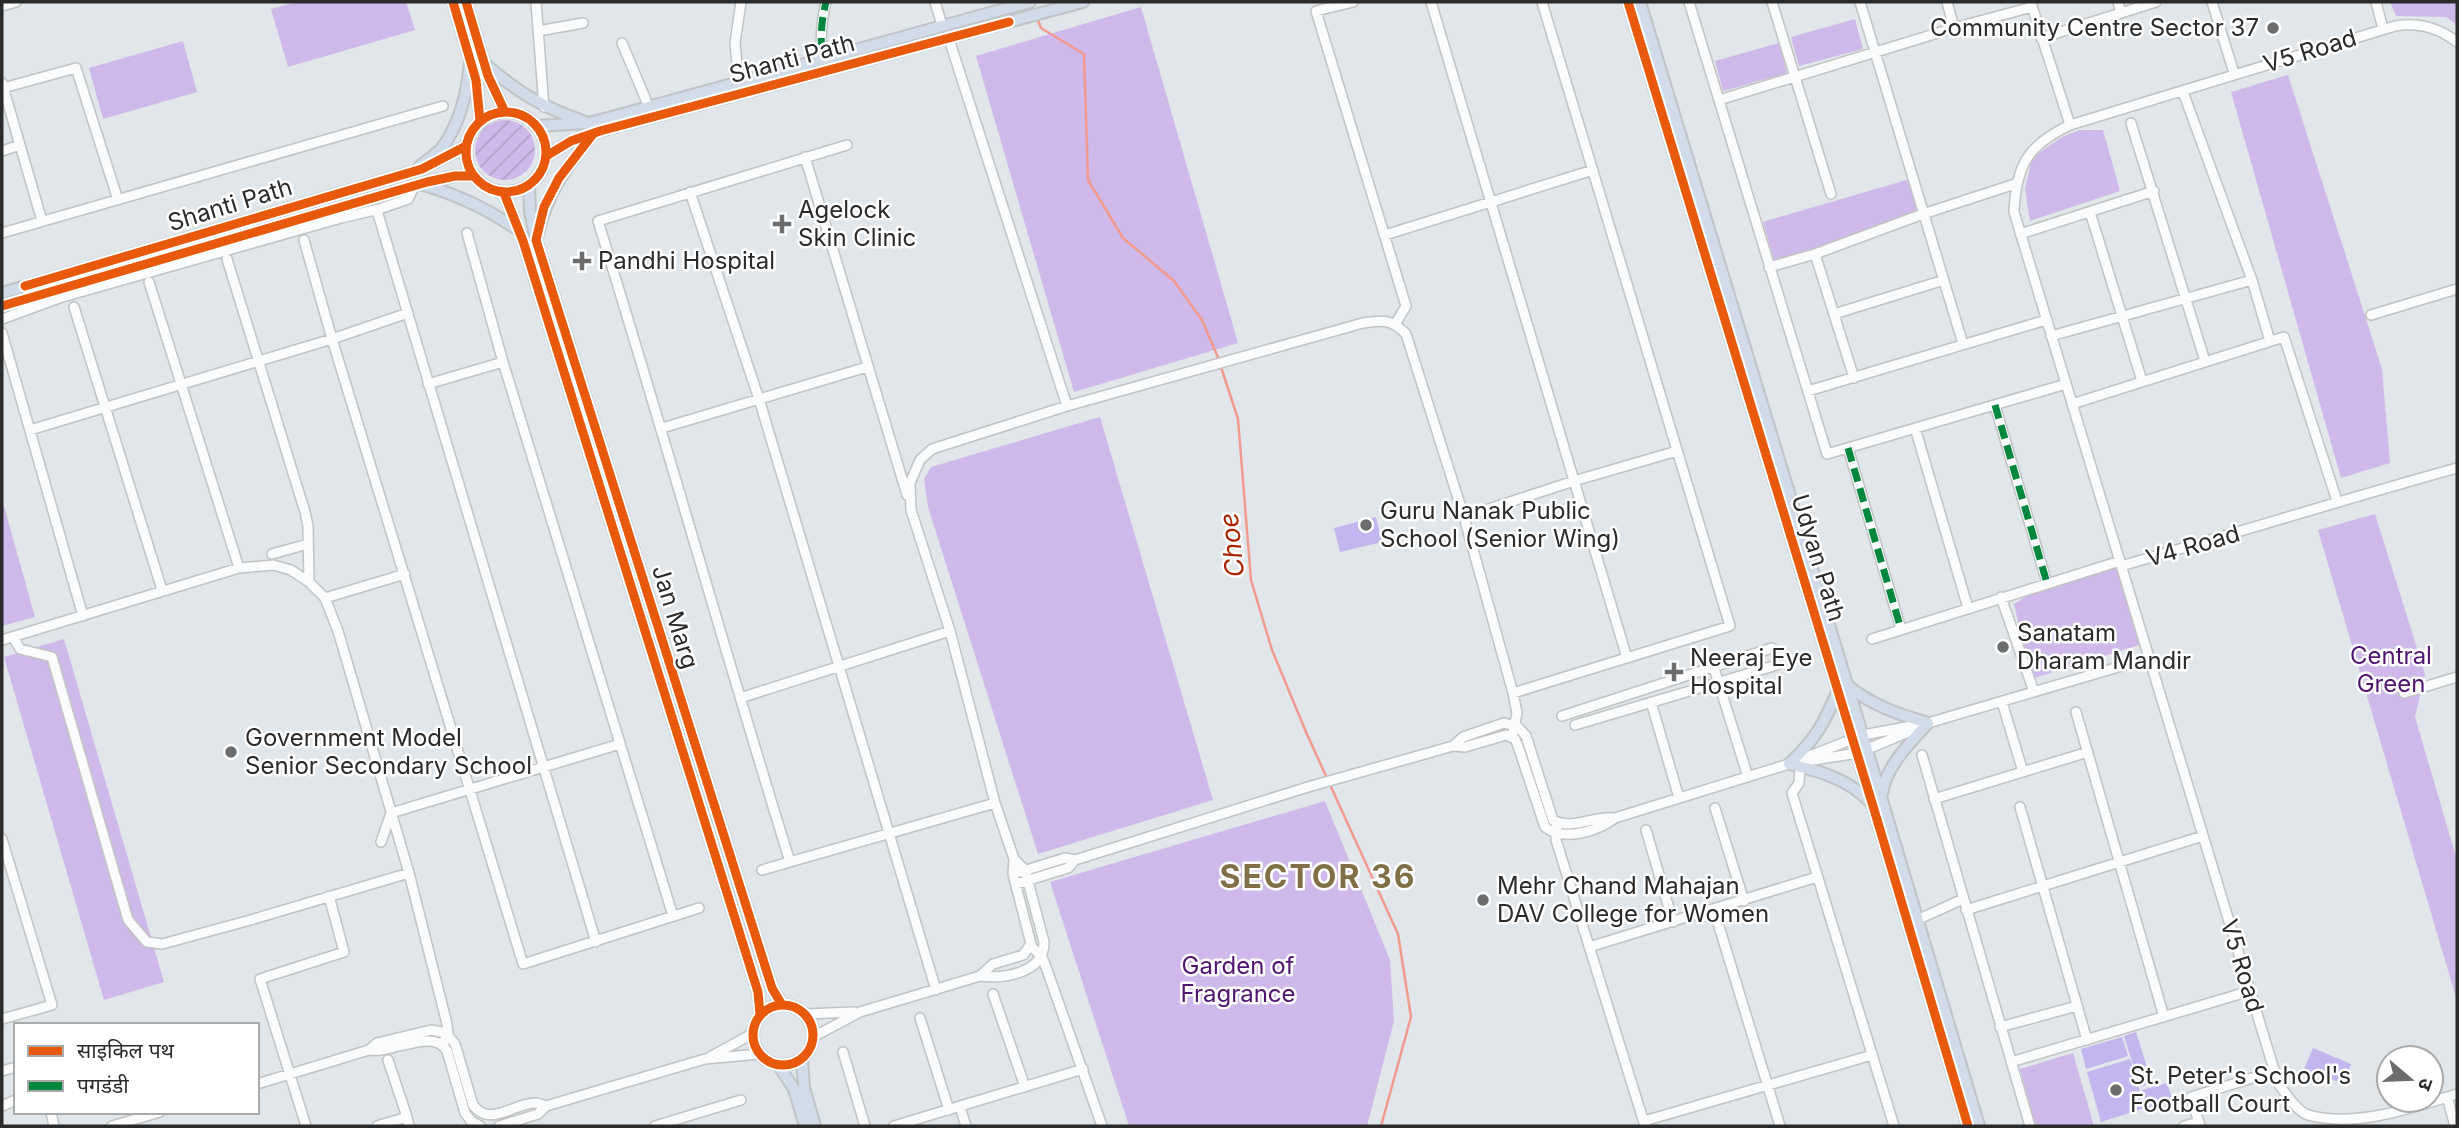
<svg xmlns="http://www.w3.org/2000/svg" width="2459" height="1128" font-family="Inter,'Noto Sans Devanagari',sans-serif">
<defs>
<pattern id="garden-furrows" width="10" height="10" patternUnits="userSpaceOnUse" patternTransform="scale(1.75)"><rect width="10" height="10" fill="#cfb9ea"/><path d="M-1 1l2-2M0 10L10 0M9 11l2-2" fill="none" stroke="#b29fc9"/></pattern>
</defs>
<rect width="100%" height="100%" fill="#e0e6ea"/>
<!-- grass -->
<path fill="#cfb9ea" d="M296,2h110l9,28 -127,37 -17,-58z
M2390,2h67v23l-11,-8 -50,-1z
M1141,7l97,336 -164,49 -98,-336z
M1855,19l8,30 -64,17 -8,-29z
M183,41l14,51 -94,27 -14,-51z
M1779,43l8,30 -64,18 -8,-30z
M2288,75l94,294 8,94 -49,15 -110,-386z
M2080,130h23l17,61 -90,30 -5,-32 7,-31 30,-21z
M1910,179l11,38 -147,43 -11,-38z
M1100,417l113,383 -175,54 -110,-347 -4,-28 7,-12z
M2,499l33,118 -33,9z
M2375,514l50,160 -10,43 42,143v141l-139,-471z
M2116,566l23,79 -108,34 -17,-75 13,-8z
M64,639l100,343 -60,18 -100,-343z
M1325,801l65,159 4,61 -27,105h-238l-79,-244z
M2073,1053l21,73h-58l-16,-57z"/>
<!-- garden -->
<path fill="url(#garden-furrows)" d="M475 150a30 30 0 1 1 60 0a30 30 0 1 1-60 0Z"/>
<!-- pitch -->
<path fill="#c3b6ee" d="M1376,517l6,25 -42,10 -6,-24z
M2136,1032l16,51 -12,4 -16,-51z
M2122,1037l6,19 -42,13 -5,-20z
M2313,1048l38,16 -7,20 -40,-15z
M2130,1059l15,49 -44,14 -14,-50z
M2167,1083l6,18 -26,8 -5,-19z"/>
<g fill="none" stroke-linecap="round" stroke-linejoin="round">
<!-- stream -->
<path stroke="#f29a8e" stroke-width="2.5" d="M1037,18l4,10 43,26 4,126 35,58 51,43 28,39 17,40
M1221,367l17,52 13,161 21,70 34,82 92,202 13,83 -30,109"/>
<defs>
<path id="minor" d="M536,2l8,105
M935,2l7,23
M1353,2l-37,9 90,295 -10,17
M1431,2l196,656
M1689,2l138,452 239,-70
M1772,2l59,192
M1860,2l103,342
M1947,2l7,26
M2118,2l3,11
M2212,2l22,71
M2376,2l7,27
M2031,3l39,122
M2,6l14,-4
M538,31l45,-8
M948,36l119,370
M2041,38l115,-36
M2457,42c-18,-14 -39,-20 -62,-16l-325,99c-42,20 -54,40 -56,87l264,871c8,11 18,27 30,32 48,13 103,-7 149,-21
M622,43l24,57
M822,52c-2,-18 0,-33 4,-50
M738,75l-3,-32 6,-41
M2,83l40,138
M3,88l73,-20 42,132
M2183,92l69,188 18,61
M1719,100l235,-72 78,-21
M2131,123l74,238
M2,151l18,-6
M805,157l102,338
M690,192l69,207 177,591
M2090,212l52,169
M378,214l218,728
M2,233l441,-127
M467,233l36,129 170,554
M2020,234l134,-43
M1385,235l208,-65
M304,240l28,99 191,625 176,-56
M1815,254l39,124
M227,259l78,253 3,14 1,56
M1769,267l46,-13 108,-40 92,-30
M149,282l90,286
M74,307l88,283
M1834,314l110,-34
M2371,315l86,-26
M2,319l57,-21 282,-80 38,-9 29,-10 7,-14
M2,333l81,283
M2051,336l201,-56
M428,384l75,-22
M1808,391l238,-71
M2072,404l212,-67 53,164
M1995,405l52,178
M662,428l205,-61
M1915,428l53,180
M30,430l302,-91 76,-26
M1848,448l53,181
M1464,517l110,-36 103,-30
M272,554l36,-10
M2121,566c112,-32 224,-67 336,-98
M2001,597l33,95
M325,598l80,-24
M13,637l7,12 32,8 76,263 19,22 15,2 85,-23 162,-48
M1872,639l248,-78
M2,640l237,-72 34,-3 18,5 18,12 16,16 13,33 71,242 38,151 1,10 -5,9
M1714,668l34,109
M1513,693l217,-67 -188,-624
M2404,693l53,-16
M740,698l210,-67
M1651,702l28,96
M2002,702l21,70
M2076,712l88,305
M1562,716l210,-68
M1575,725l202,-60
M1453,746l10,-9 41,-14 14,4 8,9 27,84c19,11 41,-5 62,-2
M1922,755l108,371
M1807,761l51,-8 55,-23
M1800,766l-1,17 -7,10 102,333
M1934,799l154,-47
M2020,807l67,233
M1715,808l29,93
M1557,823l-1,17 89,286
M1646,830l27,92
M2,839l50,166 -50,14
M381,842l10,-29 229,-69
M790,862c-66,-213 -126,-428 -192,-641l249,-76
M762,870l233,-67
M1020,872l45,-14 10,2
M1016,884l52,-16 7,-8 233,-73 145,-41 12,1 41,-12 9,4 3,7 27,81c19,15 53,4 70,-9l174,-54 74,-29 65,-12 221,-65
M1714,910l66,216
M1966,910l237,-74
M1917,920l46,-21
M1030,945l12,12 4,10 56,159
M1589,947l228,-70
M980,976l13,-12 30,-9 8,-11 -18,-70 1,-15 -19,-56 -45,-172 -39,-121 -1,-27 10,-23 12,-11 135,-43 296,-83c19,-3 29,-4 43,11l58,183 49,176 4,20 -5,24
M993,994l32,93
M805,1014l49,-2
M920,1018l29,92
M2000,1027l77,-21
M813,1037l47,-25 120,-36c25,3 64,-3 64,-34l-19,-72 -11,-11
M369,1050c23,4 65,-23 78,1l18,62 6,8 9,5
M843,1052l22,74
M710,1057l42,-23
M388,1060l19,57
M2011,1062l239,-71
M2,1071l14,-4
M257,1084l112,-34 8,-7 54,-13 15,3 9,11 18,61c17,23 41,-2 62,-2 4,0 8,2 11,3
M2447,1097l8,29
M2,1106l14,-6
M960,1107l6,19
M51,1112l3,14
M1644,1121l228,-66
M112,1126l48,-14
M306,1126l-46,-147 84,-27 -15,-56
M377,1126l30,-9 2,9
M499,1126l39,-12 8,-8 159,-47 54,-5
M655,1126l86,-26
M894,1126l189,-57
M2184,1126l15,-4
M2200,1126l-9,-29 84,-26"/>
<path id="major" d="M453,2l23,78 4,41
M466,2l22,74 17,36
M1628,2l245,804 95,320
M1640,2l227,748 112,376
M484,63c33,29 58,44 99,58
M466 152a40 40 0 1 1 80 0a40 40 0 1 1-80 0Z
M538,126l50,-3 24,-6 418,-115
M548,155l23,-14 29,-10 483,-129
M419,167c7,-6 16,-12 22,-18 19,-24 27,-59 29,-89
M420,184c38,11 66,24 98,46
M529,185l1,26 6,29 236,748 10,17
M504,193l19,48 235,751 2,22
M537,237c11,-47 27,-66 56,-103
M2,293l420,-124 44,-23
M2,306l425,-124 28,-6h17
M1847,685c24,20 51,29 81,38 -19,21 -42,43 -46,71
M1789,764c31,7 59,15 81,38
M1789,764c26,-24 36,-42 49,-74
M753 1035a30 30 0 1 1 60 0a30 30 0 1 1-60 0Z
M802,1059l2,29 11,38
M779,1066l15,23 11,37"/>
</defs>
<!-- minor casing -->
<use href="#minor" stroke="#c2c3c3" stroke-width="12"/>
<!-- major casing -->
<use href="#major" stroke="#c1c4c5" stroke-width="14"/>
<!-- minor -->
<use href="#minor" stroke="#fafbfc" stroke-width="9"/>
<!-- major -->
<use href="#major" stroke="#d2dbe9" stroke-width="10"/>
<!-- quiet -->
<path stroke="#00873e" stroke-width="7" stroke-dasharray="14 7" stroke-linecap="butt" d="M822,52c-2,-18 0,-33 4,-50
M1995,405l52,178
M1848,448l53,181"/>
<defs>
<path id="cycleway" d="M453,2l23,78 4,41
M466,2l22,74 17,36
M1628,2l245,804 95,320
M466 152a40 40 0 1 1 80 0a40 40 0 1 1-80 0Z
M593,134l-34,44 -15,29 -8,33 236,748 10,17
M548,155l23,-14 29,-10 409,-109
M504,193l19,48 235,751 2,22
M25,286l397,-117 44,-23
M2,306l425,-124 28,-6h17
M753 1035a30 30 0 1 1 60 0a30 30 0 1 1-60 0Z"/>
</defs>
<!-- cycleway casing -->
<use href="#cycleway" stroke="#fff" stroke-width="13"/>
<!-- cycleway -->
<use href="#cycleway" stroke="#e8590c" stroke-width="9"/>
</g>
<!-- markers -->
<g fill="#6a6c6e" stroke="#fff" stroke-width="2.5">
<circle cx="2273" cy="28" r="7"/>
<path d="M778.5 213.5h7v7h7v7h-7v7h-7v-7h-7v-7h7z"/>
<path d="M578.5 250.5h7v7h7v7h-7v7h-7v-7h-7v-7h7z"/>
<circle cx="1366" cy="525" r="7"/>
<circle cx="2003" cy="647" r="7"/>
<path d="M1670.5 661.5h7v7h7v7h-7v7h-7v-7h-7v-7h7z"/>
<circle cx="231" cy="752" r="7"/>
<circle cx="1483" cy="900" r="7"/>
<circle cx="2116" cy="1090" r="7"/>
</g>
<g text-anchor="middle" stroke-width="5" stroke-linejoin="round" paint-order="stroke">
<!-- poi labels -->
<g font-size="24" fill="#2b2b2b" stroke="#fff" text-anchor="start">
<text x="2259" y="36" text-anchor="end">Community Centre Sector 37</text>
<text x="798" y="218">Agelock<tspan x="798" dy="28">Skin Clinic</tspan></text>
<text x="598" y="269">Pandhi Hospital</text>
<text x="1380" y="519">Guru Nanak Public<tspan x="1380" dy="28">School (Senior Wing)</tspan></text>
<text x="2017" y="641">Sanatam<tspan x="2017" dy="28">Dharam Mandir</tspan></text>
<text x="1690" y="666">Neeraj Eye<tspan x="1690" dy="28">Hospital</tspan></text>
<text x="245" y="746">Government Model<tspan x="245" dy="28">Senior Secondary School</tspan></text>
<text x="1497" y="894">Mehr Chand Mahajan<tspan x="1497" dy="28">DAV College for Women</tspan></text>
<text x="2130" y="1084">St. Peter's School's<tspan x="2130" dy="28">Football Court</tspan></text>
</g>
<!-- street labels -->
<g font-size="24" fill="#2b2b2b" stroke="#fff">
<text transform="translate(2310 51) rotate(-17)" y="8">V5 Road</text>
<text transform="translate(792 59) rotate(-15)" y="8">Shanti Path</text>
<text transform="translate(230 205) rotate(-17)" y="8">Shanti Path</text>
<text transform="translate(2193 546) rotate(-16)" y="8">V4 Road</text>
<text transform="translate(1818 558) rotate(73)" y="8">Udyan Path</text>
<text transform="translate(675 617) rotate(73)" y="8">Jan Marg</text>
<text transform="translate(2242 966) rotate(73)" y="8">V5 Road</text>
</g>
<!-- park labels -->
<g font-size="24" fill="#511370" stroke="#fff">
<text x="2391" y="664">Central<tspan x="2391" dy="28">Green</tspan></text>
<text x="1238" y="974">Garden of<tspan x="1238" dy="28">Fragrance</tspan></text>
</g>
<!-- water labels -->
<g font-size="26" font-style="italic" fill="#aa2401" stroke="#fff">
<text transform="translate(1232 545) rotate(-96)" y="9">Choe</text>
</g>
<!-- district labels -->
<g font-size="32" font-weight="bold" letter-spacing="2" fill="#816f47" stroke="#fff">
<text x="1318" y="888">SECTOR 36</text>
</g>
</g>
<!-- border -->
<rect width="2459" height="1128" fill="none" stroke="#2b2b2b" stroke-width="7"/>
<!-- legend -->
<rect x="14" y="1023" width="245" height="91" fill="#ffffff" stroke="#aaaaaa" stroke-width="2"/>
<rect x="28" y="1046" width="35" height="10" fill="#e8590c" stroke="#aaaaaa" stroke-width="2"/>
<text x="77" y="1058" font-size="21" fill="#2b2b2b">साइकिल पथ</text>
<rect x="28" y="1081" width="35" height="10" fill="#00873e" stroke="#aaaaaa" stroke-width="2"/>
<text x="77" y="1093" font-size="21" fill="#2b2b2b">पगडंडी</text>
<!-- north arrow -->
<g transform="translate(2410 1079) rotate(109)"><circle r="33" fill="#ffffff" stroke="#aaaaaa" stroke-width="2"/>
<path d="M0-5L12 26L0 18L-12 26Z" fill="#6a6c6e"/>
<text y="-10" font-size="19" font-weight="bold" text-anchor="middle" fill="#2b2b2b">उ</text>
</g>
</svg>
